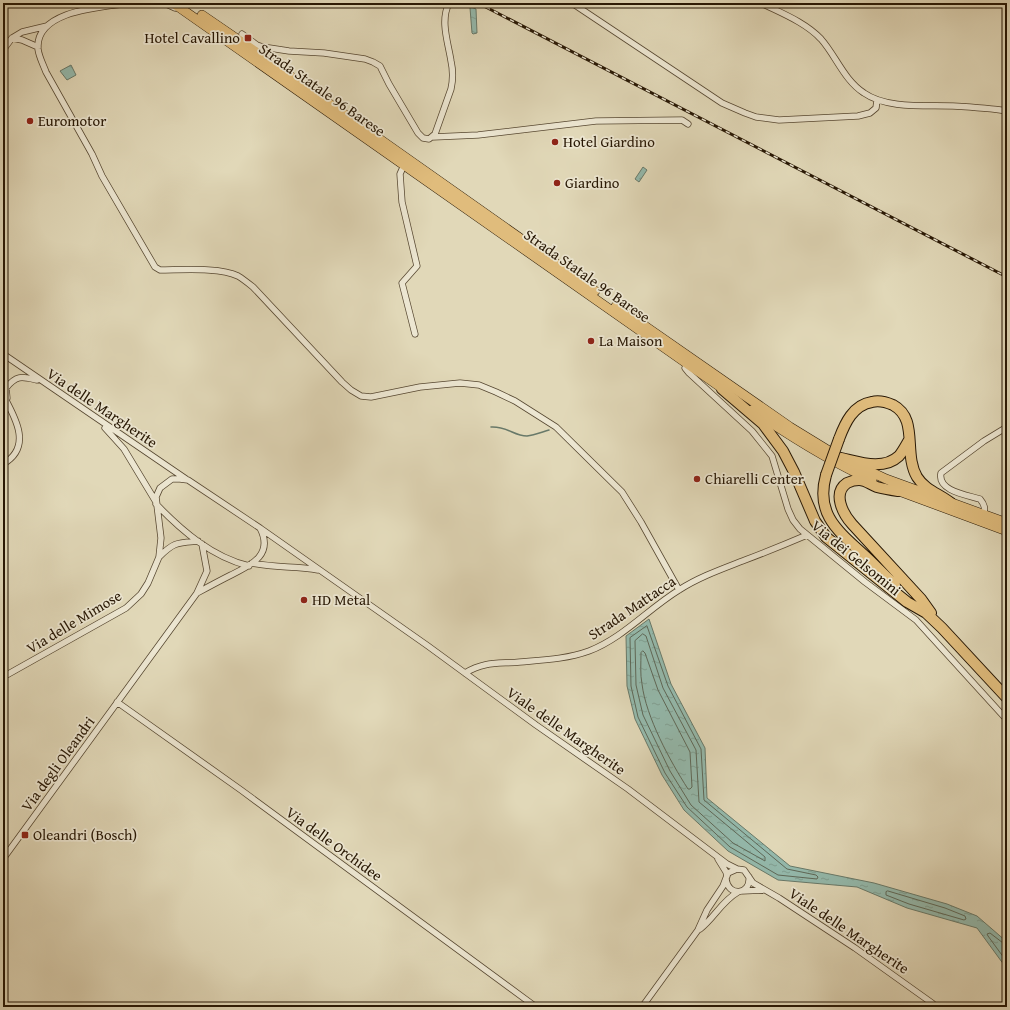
<svg xmlns="http://www.w3.org/2000/svg" width="1010" height="1010" font-family="'Gentium Book Plus',serif">
<defs>
<pattern id="water-ripples" width="26" height="14" patternUnits="userSpaceOnUse"><rect width="26" height="14" fill="#94baad"/><path d="M2 4q2-2 4 0t4 0M15 11q2-2 4 0t4 0" fill="none" stroke="#809f93"/></pattern>
</defs>
<rect width="100%" height="100%" fill="#e1d8b8"/>
<filter id="stains"><feTurbulence type="fractalNoise" baseFrequency=".005" numOctaves="4"/><feColorMatrix values="0 0 0 0 .2 0 0 0 0 .09 0 0 0 0 .02 0 0 0 .5 -.17"/></filter>
<radialGradient id="worn" r=".72"><stop offset=".6" stop-color="#630" stop-opacity="0"/><stop offset="1" stop-color="#630" stop-opacity=".3"/></radialGradient>
<!-- water -->
<path fill="url(#water-ripples)" stroke="#687969" d="M471,7l5,2 1,24 -4,1 -1,-1 -2,-25z
M71,65l5,10 -9,5 -7,-9z
M643,167l4,3 -8,12 -4,-3z
M649,619l22,65 34,64 2,50 83,68 84,17 73,21 30,12 30,26v27l-30,-41 -70,-20 -50,-21 -79,-7 -50,-29 -44,-41 -22,-35 -27,-56 -8,-33 -1,-50z"/>
<g fill="none" stroke-linecap="round" stroke-linejoin="round">
<!-- shore -->
<path stroke="#5e6858" stroke-width="1" d="M647,626l21,60 33,63 3,51 83,69 29,6 2,2 -1,2 -39,-4 -48,-28 -43,-40 -22,-34 -27,-56 -7,-31 -1,-48z
M643,634l3,2 17,52 33,62 3,52 66,55v4l-32,-18 -42,-38 -21,-34 -27,-56 -7,-30 -1,-44z
M643,651l2,2 13,37 32,62 2,35 -2,2h-2c-18,-28 -42,-72 -46,-105 -2,-10 -1,-21 -1,-31z
M888,891l57,17 20,8 1,3 -2,1 -55,-16 -23,-9v-3z
M1007,944l-4,-1 -13,-10 -3,1 1,2 19,26"/>
<!-- stream -->
<path stroke="#687969" stroke-width="1.5" d="M491,427c16,-1 23,9 36,9 7,-1 15,-4 22,-6"/>
<defs>
<path id="minor" d="M132,3c-27,4 -97,6 -94,46 1,8 5,15 8,23l46,82 10,22 53,91 5,3c21,0 60,-3 78,6 5,3 10,7 15,11l89,95 9,8 10,6 10,1 49,-10 40,-4 19,2 17,7 19,9 41,26 66,65 19,30 38,68
M164,3l11,5
M572,3l150,100 23,10 11,4 23,3 79,-4 12,-3 6,-5 1,-8
M761,3c20,10 44,19 60,36 15,17 23,41 43,54 23,16 61,12 89,13 18,1 36,2 54,5
M242,34l15,11 6,2 26,4 35,2 41,6 8,3 7,4 9,18 29,49 5,5 6,1 6,-5 16,-45c2,-9 2,-19 0,-28 -3,-19 -11,-40 -2,-58
M38,47l-16,-7 -10,-2 10,-6 25,-6
M3,50l9,-12
M433,137l45,-2 118,-14 86,-1 6,4
M404,165l-4,9 2,28 15,64 -15,17 13,51
M3,354l183,125
M688,364l-3,4 4,5 63,58 20,25 16,53 5,11 7,9 65,53 51,38 91,100
M3,395c12,22 30,52 0,69
M7,398l-1,-10c11,-14 17,-11 31,-8
M105,428l19,21 32,53
M156,504c26,27 56,53 93,62
M984,515c1,-7 1,-10 -4,-16 -13,-4 -43,-8 -39,-26l43,-32 23,-14
M260,528l168,118 108,79 92,64 99,75 10,5
M159,557c15,-15 18,-14 39,-16
M252,563c22,5 44,3 66,7
M465,673c20,-12 33,-9 55,-11 23,-2 47,-3 69,-11 34,-13 59,-42 90,-61 20,-13 43,-21 66,-30 21,-8 41,-16 62,-25
M3,677l123,-69 15,-14 7,-11 11,-26 2,-19 -5,-41 4,-9 12,-9h8l8,1 72,48c14,27 -9,37 -29,47 -12,6 -23,12 -34,18
M117,702l124,88 295,217
M3,859l194,-266 10,-22 -5,-27
M718,859l8,13 1,4
M726,879c2,18 25,16 23,-2
M742,891l22,-1
M700,929c14,-11 22,-28 38,-37
M642,1007l56,-77 9,-20 16,-24 5,-13 9,-4 7,1 9,13 26,15 76,50 77,55 4,4"/>
<path id="primary" d="M173,3l556,390
M202,15l54,37 339,239
M616,306l174,121 49,30
M752,410c38,26 77,51 120,70
M850,462l36,17 121,44
M891,488l116,43"/>
<path id="motorway" d="M722,389l41,35 20,27 11,21 21,49 11,16 81,65 21,12
M839,439c6,-16 14,-34 33,-37 7,-2 14,0 21,3 26,14 10,48 24,72 8,13 23,17 34,26
M841,458c18,4 42,13 58,-2 4,-5 7,-11 10,-16
M826,475c-11,39 12,56 38,80 10,9 20,20 31,30
M898,491c-7,-1 -14,-2 -21,-4 -6,-2 -11,-7 -18,-7 -4,0 -8,1 -12,3 -15,10 -4,31 5,41l69,75 10,14
M923,610l19,18 65,70"/>
</defs>
<!-- minor casing -->
<use href="#minor" stroke="#564731" stroke-width="7"/>
<!-- primary casing -->
<use href="#primary" stroke="#271704" stroke-width="10"/>
<!-- motorway casing -->
<use href="#motorway" stroke="#271704" stroke-width="12"/>
<!-- minor -->
<use href="#minor" stroke="#ece6d1" stroke-width="5.5"/>
<!-- primary -->
<use href="#primary" stroke="#e0bc7c" stroke-width="9"/>
<!-- motorway -->
<use href="#motorway" stroke="#e0bc7c" stroke-width="10"/>
<defs>
<path id="rail" d="M478,3l529,274"/>
</defs>
<!-- rail casing -->
<use href="#rail" stroke="#271704" stroke-width="3"/>
<!-- rail -->
<use href="#rail" stroke="#ece6d1" stroke-width="1.5" stroke-dasharray="4.5" stroke-linecap="butt"/>
<defs>
<path id="motorway-bridge" d="M826,475l13,-36"/>
</defs>
<!-- motorway-bridge casing -->
<use href="#motorway-bridge" stroke="#271704" stroke-width="12" stroke-linecap="butt"/>
<!-- motorway-bridge -->
<use href="#motorway-bridge" stroke="#e0bc7c" stroke-width="10"/>
</g>
<!-- markers -->
<g fill="#8f2418" stroke="#ece6d1" stroke-width="1.5">
<rect x="244" y="34" width="8" height="8" rx="2"/>
<circle cx="30" cy="121" r="4"/>
<circle cx="555" cy="142" r="4"/>
<circle cx="557" cy="183" r="4"/>
<circle cx="591" cy="341" r="4"/>
<circle cx="697" cy="479" r="4"/>
<circle cx="304" cy="600" r="4"/>
<rect x="21" y="831" width="8" height="8" rx="2"/>
</g>
<g text-anchor="middle" stroke-width="3.5" stroke-linejoin="round" paint-order="stroke">
<!-- poi labels -->
<g font-size="15" fill="#271704" stroke="#ece6d1" text-anchor="start">
<text x="240" y="43" text-anchor="end">Hotel Cavallino</text>
<text x="38" y="126">Euromotor</text>
<text x="563" y="147">Hotel Giardino</text>
<text x="565" y="188">Giardino</text>
<text x="599" y="346">La Maison</text>
<text x="705" y="484">Chiarelli Center</text>
<text x="312" y="605">HD Metal</text>
<text x="33" y="840">Oleandri (Bosch)</text>
</g>
<!-- street labels -->
<g font-size="15" fill="#271704" stroke="#ece6d1">
<text transform="translate(322 90) rotate(35)" y="5">Strada Statale 96 Barese</text>
<text transform="translate(587 276) rotate(35)" y="5">Strada Statale 96 Barese</text>
<text transform="translate(102 408) rotate(34)" y="5">Via delle Margherite</text>
<text transform="translate(856 558) rotate(39)" y="5">Via dei Gelsomini</text>
<text transform="translate(632 608) rotate(-34)" y="5">Strada Mattacca</text>
<text transform="translate(74 622) rotate(-31)" y="5">Via delle Mimose</text>
<text transform="translate(566 731) rotate(35)" y="5">Viale delle Margherite</text>
<text transform="translate(58 764) rotate(-54)" y="5">Via degli Oleandri</text>
<text transform="translate(334 844) rotate(36)" y="5">Via delle Orchidee</text>
<text transform="translate(849 931) rotate(34)" y="5">Viale delle Margherite</text>
</g>
</g>
<!-- margin -->
<rect width="1010" height="1010" fill="none" stroke="#e1d8b8" stroke-width="16"/>
<rect x="4" y="4" width="1002" height="1002" fill="none" stroke="#271704" stroke-width="2"/>
<rect x="8" y="8" width="994" height="994" fill="none" stroke="#271704"/>
<rect width="100%" height="100%" filter="url(#stains)"/>
<rect width="100%" height="100%" fill="url(#worn)"/>
</svg>
